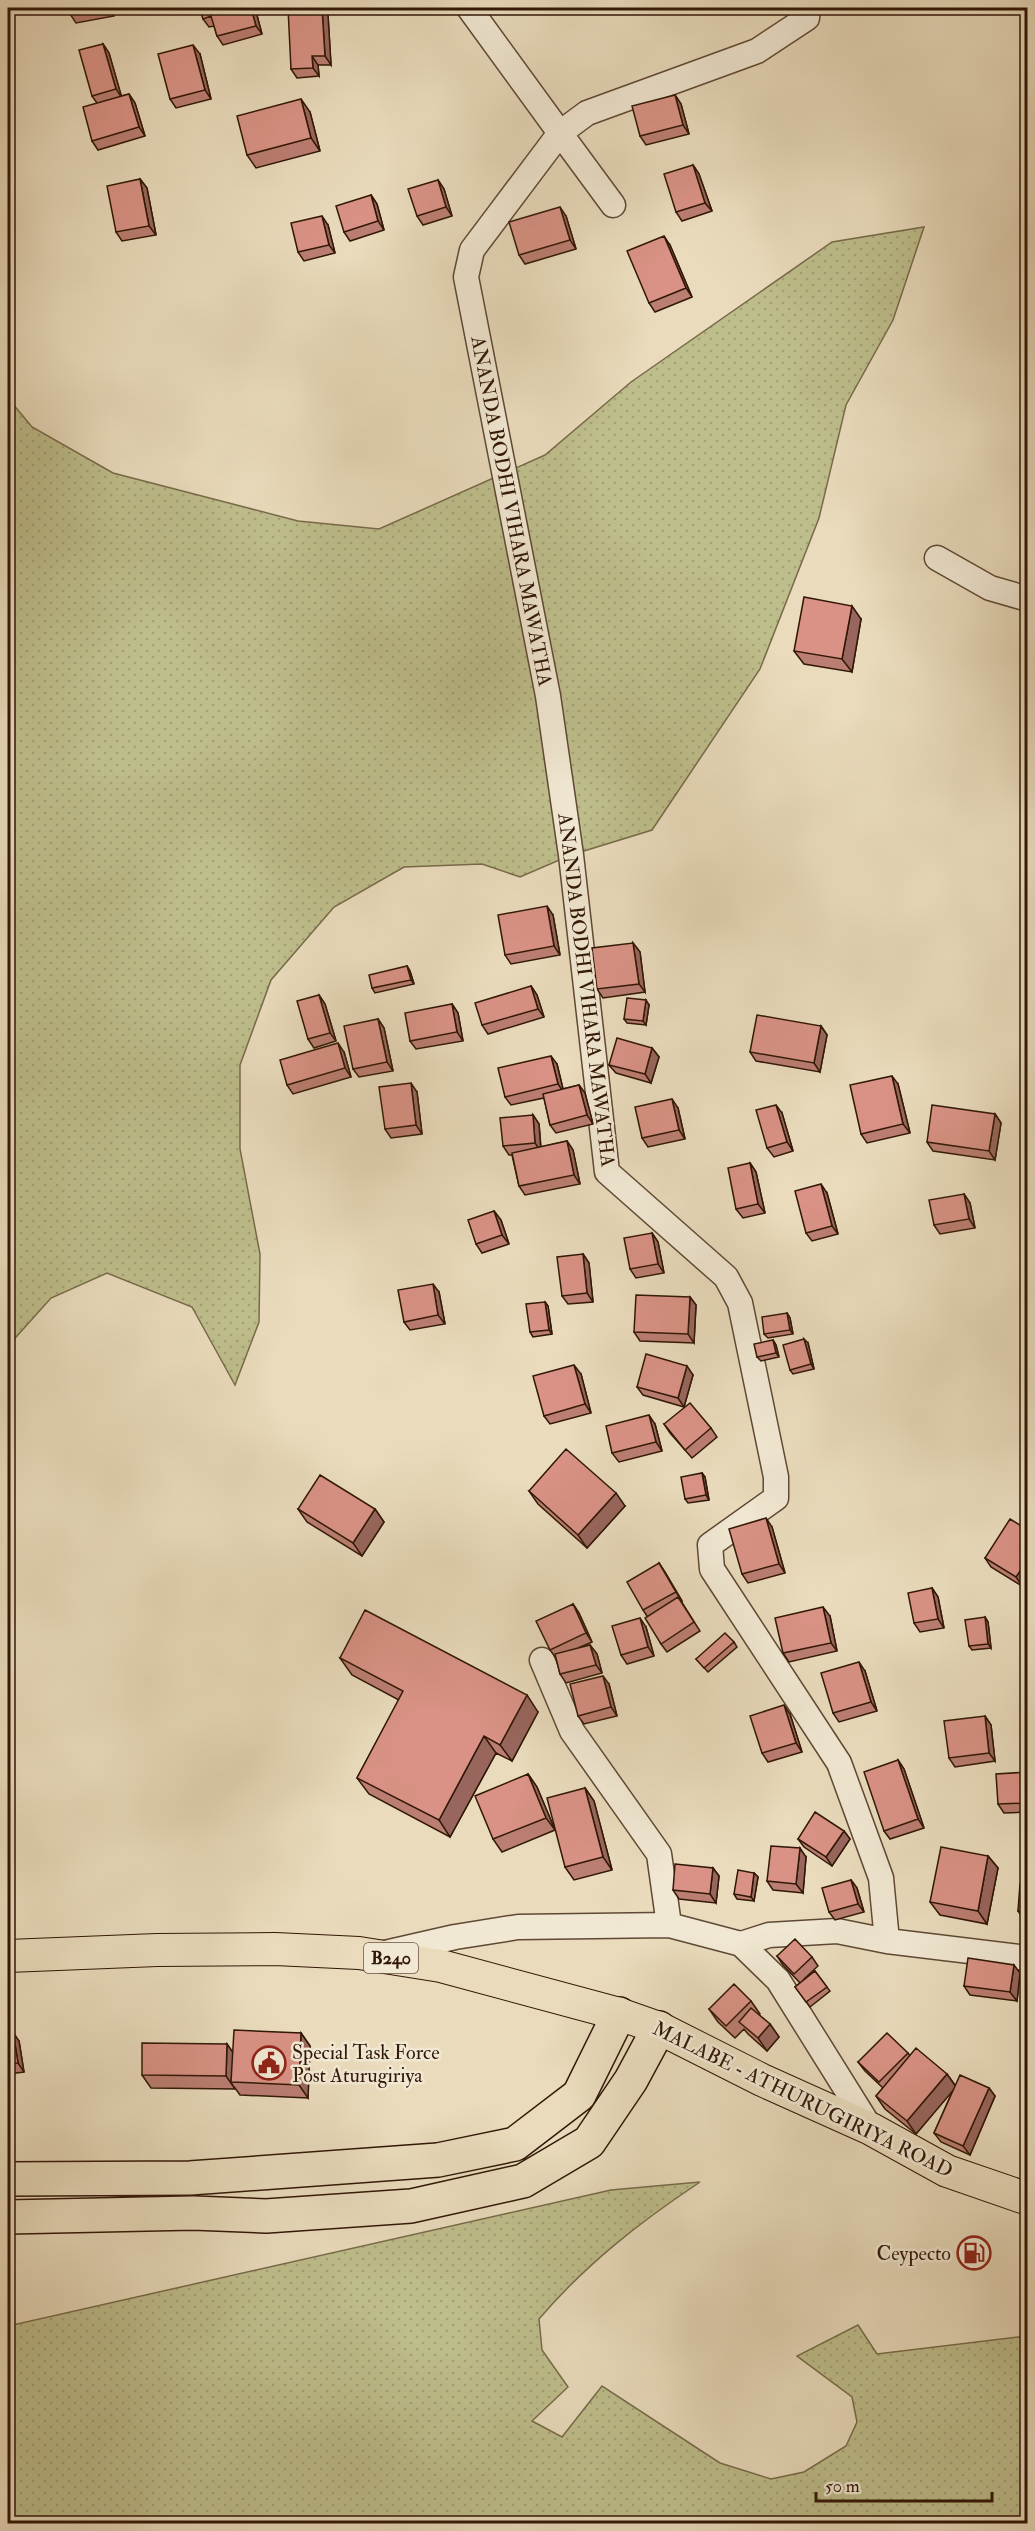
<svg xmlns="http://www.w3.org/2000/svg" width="1035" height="2531" font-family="'IM FELL Double Pica',serif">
<defs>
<pattern id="grass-dots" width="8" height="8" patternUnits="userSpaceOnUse" patternTransform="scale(1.5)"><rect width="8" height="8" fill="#bebe8c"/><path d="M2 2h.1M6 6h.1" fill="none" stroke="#a4a377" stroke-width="1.8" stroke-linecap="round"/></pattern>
</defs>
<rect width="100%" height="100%" fill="#e9dbbc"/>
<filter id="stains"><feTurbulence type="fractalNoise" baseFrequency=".00333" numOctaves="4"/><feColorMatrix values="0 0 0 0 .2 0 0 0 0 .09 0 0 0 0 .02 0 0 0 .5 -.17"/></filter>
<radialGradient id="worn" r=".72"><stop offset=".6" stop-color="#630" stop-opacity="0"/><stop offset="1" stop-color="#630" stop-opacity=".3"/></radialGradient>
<!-- grass -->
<path fill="url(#grass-dots)" stroke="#786a49" stroke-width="1.5" d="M924,227l-31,93 -47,85 -27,113 -59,151 -108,161 -81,25 -51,22 -38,-13 -78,3 -70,40 -63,73 -31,85v84l20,105 -1,68 -24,63 -43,-78 -85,-34 -56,25 -43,48v-948l24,29 81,46 185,48 81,8 166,-74 86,-73 201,-140z
M700,2182c-60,40 -114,82 -161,137l3,31 26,37 -36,34 30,16 40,-51 118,77 51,16 33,-7 42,-26 11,-24 -5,-25 -55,-41 61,-31 19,29 150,-18v187h-1019v-197l603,-136z"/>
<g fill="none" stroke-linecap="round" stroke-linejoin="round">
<defs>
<path id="minor" d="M469,8l91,125 27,-20 170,-62 50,-33 1,-10
M613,205l-53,-72 -88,117 -6,27 82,419 23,159 36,317 119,105 14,26 36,174v21l-66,47 2,24 127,194 42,115 6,63
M937,558l53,30 38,11
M542,1660l30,71 87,123 10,71
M741,1944l28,-9 68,-4 50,10 141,17
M385,1953l70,-16 63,-10 151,-2 72,19 37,36 93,149"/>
<path id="major" d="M8,1956l149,-6 118,-1 84,4 82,13 178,48 40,14 103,52 109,49 76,42 81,28"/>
<path id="highway" d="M8,2179l182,-1 248,-18 77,-16 64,-49 40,-81
M8,2217l185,-4 73,3 145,-10 112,-25 66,-39 42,-62 28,-52"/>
</defs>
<!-- minor casing -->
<use href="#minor" stroke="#5f4834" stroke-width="27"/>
<!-- major casing -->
<use href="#major" stroke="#311706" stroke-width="34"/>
<!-- highway casing -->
<use href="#highway" stroke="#311706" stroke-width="36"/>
<!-- minor -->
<use href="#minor" stroke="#f1e8d3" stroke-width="24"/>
<!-- major -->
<use href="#major" stroke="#e9dbbc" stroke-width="32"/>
<!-- highway -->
<use href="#highway" stroke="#e9dbbc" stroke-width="33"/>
</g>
<!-- wall -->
<path fill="#bb7e72" stroke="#311706" stroke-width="1.5" d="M68,8h44l2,8 -38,7 -6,-9z
M200,8h55l7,26 -39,11 -6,-9 -3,-10 -5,1 -6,-8z
M298,8h25l5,7 3,50h-13l1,11 -22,2 -6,-9z
M103,44l6,9 12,43 8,-2 6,9 10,33 -47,14 -6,-9 5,-38 -5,-7z
M200,54l11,45 -35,9 -6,-9z
M675,95l6,9 8,30 -43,11 -6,-9z
M310,112l10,39 -64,17 -9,-13z
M693,165l6,9 13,37 -30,10 -6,-9z
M140,179l7,9 9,47 -34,6 -6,-9z
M438,180l6,9 8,27 -29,9 -6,-9z
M371,195l6,9 7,26 -34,11 -6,-9z
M566,216l10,33 -51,15 -6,-9z
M328,225l7,28 -31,8 -6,-9z
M670,245l22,52 -37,15 -6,-9z
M861,619l-9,53 -48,-8 -10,-13z
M553,915l7,40 -49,9 -6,-9z
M633,943l7,9 5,40 -42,6 -6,-9z
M407,966l3,5 4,13 -39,9 -3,-5z
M531,986l6,9 7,22 -56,17 -6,-9z
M319,995l6,9 11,37 -22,7 -6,-9z
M452,1004l6,9 5,28 -47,8 -6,-8z
M649,1005l-3,20 -19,-2 -3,-4z
M378,1019l6,9 9,43 -34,6 -6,-8z
M821,1026l6,9 -7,37 -64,-11 -6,-9z
M652,1048l7,9 -8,26 -35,-10 -7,-8z
M344,1052l7,25 -58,17 -6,-9z
M557,1064l6,25 16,-4 6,8 8,31 -37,9 -6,-8 -6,-27 -33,7 -6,-8z
M898,1084l12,49 -43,10 -6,-9z
M417,1092l5,42 -31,4 -6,-9z
M678,1108l7,31 -37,8 -6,-9z
M782,1113l11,38 -19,6 -7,-9z
M995,1114l6,9 -6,37 -62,-9 -6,-9z
M533,1115l6,9 2,23 26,-6 6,9 7,34 -55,11 -6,-9 -7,-31h-3l-6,-9z
M750,1163l6,9 9,41 -22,5 -7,-9z
M827,1193l11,41 -26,7 -6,-8z
M964,1194l6,9 5,25 -35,6 -6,-9z
M494,1211l7,9 8,24 -27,9 -6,-9z
M652,1233l6,9 6,31 -28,5 -6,-9z
M583,1254l6,9 4,39 -25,2 -6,-8z
M439,1292l6,32 -35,6 -6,-8z
M690,1297l6,8 -2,38 -54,-2 -6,-9z
M545,1302l3,4 4,28 -19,3 -3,-5z
M787,1313l3,5 3,16 -25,4 -4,-4z
M773,1340l3,5 3,12 -18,4 -4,-4z
M808,1343l6,26 -21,5 -3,-4z
M581,1374l10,39 -41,11 -6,-8z
M693,1375l-9,32 -41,-12 -6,-8z
M655,1424l7,27 -43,11 -7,-9z
M664,1424l47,4 6,9 -25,21 -22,-25z
M702,1473l3,4 4,23 -21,3 -3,-4z
M529,1491l96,15 -38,42 -49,-44z
M298,1509h77l9,13 -22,34 -55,-34z
M772,1527l13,46 -37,10 -6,-9z
M1028,1530v47l-6,9 -31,-19 -6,-9z
M659,1563l23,38h-1l19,30 -33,21 -6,-8 -14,-28 -4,-6z
M932,1588l6,9 6,31 -24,4 -6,-9z
M573,1604l6,9 13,29 -14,6 12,-3 7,9 5,19 -36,10 -6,-9 -4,-16 -6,-8z
M830,1616l7,35 -48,11 -6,-9z
M985,1617l3,5 3,26 -19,2 -3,-4z
M646,1627l8,29 -27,8 -6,-9z
M734,1642l3,5 -29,25 -12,-13z
M340,1658l198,54 -26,49 -16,-8 -46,84 -81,-43 -12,-16 42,-78 -47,-25z
M865,1671l12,40 -38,11 -6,-9z
M609,1684l8,32 -33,8 -6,-8z
M790,1714l12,38 -34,10 -6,-9z
M985,1716l6,9 4,36 -40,6 -6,-9z
M898,1760l6,9 20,59 -34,11 -6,-8z
M1028,1772v40l-24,1 -6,-9z
M528,1774l9,13 18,43 -53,22 -9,-13z
M585,1788l9,13 18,69 -38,10 -9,-13z
M844,1831l6,8 -18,27 -28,-19 -6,-8z
M988,1856l10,12 -11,56 -47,-9 -10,-13z
M806,1857l-3,36 -30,-3 -6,-9z
M713,1868l6,8 -3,27 -37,-4 -6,-9z
M754,1873l4,4 -4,24 -17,-2 -3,-5z
M851,1880l6,8 7,24 -29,8 -6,-8z
M1028,1884v36h-4l-6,-9z
M777,1956l35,1 6,9 -15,14 12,-9 15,20 -20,16 -15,-20 5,-4 -17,-18z
M1020,1973l-3,28 -47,-6 -6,-9z
M751,2001l9,13 -1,1 11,9 9,13 -12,14 -19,-17 -4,-5 -9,9 -17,-16 -9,-13z
M8,2033l11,8 5,31 -16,2z
M301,2033l9,13 -2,52 -68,-3 -5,-7v1l-84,-1 -9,-13 85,-31 6,9z
M908,2053l2,3 37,18 8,11 34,3 6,8 -25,59 -29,-13 -7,-9 19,-43 -37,44 -31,-25 -9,-13 7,-8 -18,-17 -7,-9z"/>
<!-- shaded-wall -->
<path fill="#98665d" stroke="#311706" stroke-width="1.5" d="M108,8h4l2,8z
M251,8h4l7,26 -6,-8z
M322,8l6,7 3,50 -6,-9z
M103,44l6,9 13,45 -6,-9z
M193,45l7,9 11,45 -6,-9z
M312,56l6,9 1,11 -6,-8z
M129,94l6,9 10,33 -6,-9z
M675,95l6,9 8,30 -6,-9z
M301,99l9,13 10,39 -9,-13z
M693,165l6,9 13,37 -7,-8z
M140,179l7,9 9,47 -7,-9z
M438,180l6,9 8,27 -6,-9z
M371,195l6,9 7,26 -6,-9z
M560,207l6,9 10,33 -6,-9z
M322,216l6,9 7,28 -6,-8z
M664,236l6,9 22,52 -6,-9z
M852,606l9,13 -9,53 -10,-13z
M547,906l6,9 7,40 -6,-9z
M633,943l7,9 5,40 -6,-8z
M407,966l3,5 4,13 -3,-4z
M531,986l6,9 7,22 -6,-8z
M319,995l6,9 11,37 -6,-8z
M646,1000l3,5 -3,20 -3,-4z
M452,1004l6,9 5,28 -6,-9z
M378,1019l6,9 9,43 -6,-9z
M821,1026l6,9 -7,37 -6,-9z
M338,1043l6,9 7,25 -6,-9z
M652,1048l7,9 -8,26 -6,-9z
M551,1056l6,8 7,29 -6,-9z
M892,1076l6,8 12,49 -7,-9z
M411,1083l6,9 5,42 -6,-9z
M579,1085l6,8 8,31 -6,-9z
M672,1099l6,9 7,31 -6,-9z
M776,1105l6,8 11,38 -6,-9z
M995,1114l6,9 -6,37 -6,-9z
M533,1115l6,9 2,28 -6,-9z
M567,1141l6,9 7,34 -6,-9z
M750,1163l6,9 9,41 -7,-9z
M821,1184l6,9 11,41 -6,-8z
M964,1194l6,9 5,25 -6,-9z
M494,1211l7,9 8,24 -7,-9z
M652,1233l6,9 6,31 -6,-9z
M583,1254l6,9 4,39 -6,-9z
M433,1284l6,8 6,32 -7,-9z
M690,1297l6,8 -2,38 -6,-9z
M545,1302l3,4 4,28 -3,-4z
M787,1313l3,5 3,16 -3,-4z
M804,1339l4,4 6,26 -3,-5z
M773,1340l3,5 3,12 -3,-4z
M574,1365l7,9 10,39 -6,-9z
M687,1366l6,9 -9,32 -6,-9z
M649,1415l6,9 7,27 -6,-9z
M702,1473l3,4 4,23 -3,-5z
M616,1493l9,13 -38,42 -9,-13z
M375,1509l9,13 -22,34 -9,-13z
M766,1518l6,9 13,46 -6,-9z
M1028,1559v18l-6,9 -6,-9z
M659,1563l6,9 17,29 -6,-9z
M932,1588l6,9 6,31 -6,-9z
M573,1604l6,9 13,29 -6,-9z
M823,1607l7,9 7,35 -6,-8z
M985,1617l3,5 3,26 -3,-4z
M640,1618l6,9 8,29 -6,-9z
M590,1645l7,9 5,19 -6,-8z
M859,1662l6,9 12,40 -6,-9z
M603,1676l6,8 8,32 -6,-9z
M527,1695l11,17 -26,49 -12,-16z
M784,1705l6,9 12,38 -6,-9z
M985,1716l6,9 4,36 -6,-8z
M484,1736l12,17 -46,84 -11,-17z
M898,1760l6,9 20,59 -6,-9z
M528,1774l9,13 18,43 -9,-12z
M585,1788l9,13 18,69 -9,-13z
M844,1831l6,8 -18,27 -6,-9z
M800,1848l6,9 -3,36 -7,-9z
M988,1856l10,12 -11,56 -9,-13z
M713,1868l6,8 -3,27 -6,-9z
M754,1873l4,4 -4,24 -3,-4z
M851,1880l6,8 7,24 -6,-8z
M1014,1965l6,8 -3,28 -7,-9z
M770,2024l9,13 -12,14 -9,-13z
M13,2032l6,9 5,31 -6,-9z
M301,2033l9,13 -2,52 -9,-13z
M227,2044l9,13 -5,25 4,7 -9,-13z
M947,2074l9,13 -40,47 -9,-13z
M989,2088l6,8 -25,59 -7,-9z"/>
<!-- building -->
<path fill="#d99285" stroke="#311706" stroke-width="1.5" d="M68,8h38l-36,6z
M200,8h51l5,18 -39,10 -6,-20 -8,3z
M288,8h34l3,48h-13l1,12 -22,1z
M103,44l13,45 -24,7 -13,-46z
M193,45l12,45 -35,9 -12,-45z
M129,94l10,33 -47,14 -9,-34z
M675,95l8,30 -43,11 -8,-30z
M301,99l10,39 -64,17 -10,-39z
M693,165l12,38 -29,9 -12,-38z
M140,179l9,47 -33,6 -9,-46z
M438,180l8,27 -29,9 -9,-27z
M371,195l7,26 -34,11 -8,-26z
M560,207l10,33 -51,15 -10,-33z
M322,216l7,29 -31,7 -7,-29z
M664,236l22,52 -37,15 -22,-52z
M804,597l48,9 -10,53 -48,-8z
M547,906l7,40 -49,9 -7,-40z
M633,943l6,41 -42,5 -5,-41z
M407,966l4,14 -39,8 -3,-13z
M531,986l7,23 -56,16 -7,-22z
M319,995l11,38 -22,6 -11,-38z
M627,998l19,2 -3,21 -19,-2z
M452,1004l5,28 -47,9 -5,-28z
M757,1015l64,11 -7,37 -64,-11z
M378,1019l9,43 -34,7 -9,-43z
M617,1038l35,10 -7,26 -36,-9z
M338,1043l7,25 -58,17 -7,-25z
M551,1056l7,28 -53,13 -7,-29z
M892,1076l11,48 -42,10 -11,-49z
M411,1083l5,42 -31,4 -6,-42z
M579,1085l8,30 -37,10 -7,-31z
M672,1099l7,31 -37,8 -7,-31z
M776,1105l11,37 -20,6 -11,-38z
M932,1105l63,9 -6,37 -62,-9z
M533,1115l2,28 -32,3 -3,-28z
M567,1141l7,34 -55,11 -7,-33z
M750,1163l8,41 -22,5 -8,-41z
M821,1184l11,42 -26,7 -11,-42z
M964,1194l5,25 -35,6 -5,-25z
M494,1211l8,24 -26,9 -8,-24z
M652,1233l6,31 -28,5 -6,-31z
M583,1254l4,39 -25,3 -5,-39z
M433,1284l5,31 -34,7 -6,-32z
M636,1295l54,2 -2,37 -54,-2z
M545,1302l4,28 -19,2 -4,-28z
M787,1313l3,17 -26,4 -2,-17z
M804,1339l7,25 -21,6 -7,-25z
M773,1340l3,13 -19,4 -3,-13z
M646,1354l41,12 -9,32 -41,-11z
M574,1365l11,39 -41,12 -11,-40z
M690,1403l21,25 -26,22 -21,-26z
M649,1415l7,27 -44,11 -6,-27z
M566,1449l50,44 -38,42 -49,-44z
M702,1473l4,22 -21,4 -4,-22z
M320,1475l55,34 -22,34 -55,-34z
M766,1518l13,46 -37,10 -13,-45z
M1010,1519l18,11v29l-12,18 -31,-19z
M659,1563l17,29 -33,18 -16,-28z
M932,1588l6,31 -24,4 -6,-30z
M678,1597l16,25 -33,22 -16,-26z
M573,1604l13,29 -36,17 -14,-29z
M823,1607l8,36 -48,10 -8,-35z
M365,1610l162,85 -27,50 -16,-9 -45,84 -82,-42 46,-87 -63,-33z
M985,1617l3,27 -19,2 -4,-26z
M640,1618l8,29 -27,8 -9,-29z
M725,1633l9,9 -30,26 -8,-9z
M590,1645l6,20 -36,9 -5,-20z
M859,1662l12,40 -38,11 -12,-40z
M603,1676l8,31 -33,9 -8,-32z
M784,1705l12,38 -34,10 -12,-37z
M985,1716l4,37 -40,5 -5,-37z
M898,1760l20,59 -34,12 -20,-59z
M1028,1772v31l-30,1 -2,-30z
M528,1774l18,44 -53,21 -18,-43z
M585,1788l18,69 -38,10 -18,-69z
M815,1812l29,19 -18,26 -28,-18z
M771,1846l29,2 -4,36 -29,-3z
M941,1847l47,9 -10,55 -48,-9z
M675,1864l38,4 -3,26 -37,-4z
M738,1870l16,3 -3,24 -17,-3z
M851,1880l7,24 -29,8 -7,-24z
M1020,1884h8v28l-10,-1z
M795,1939l17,18 -18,17 -17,-18z
M968,1958l46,7 -4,27 -46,-6z
M815,1971l12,16 -21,15 -11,-15z
M734,1984l17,17 -25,25 -17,-17z
M751,2008l19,16 -12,14 -19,-16z
M234,2030l67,3 -2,52 -68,-3z
M13,2032l5,31 -10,2v-32z
M887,2033l21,20 -29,29 -21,-20z
M142,2043l85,1 -1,32 -84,-1z
M916,2048l31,26 -40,47 -31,-25z
M960,2075l29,13 -26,58 -29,-13z"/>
<!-- icons -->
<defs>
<symbol id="civic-ring" viewBox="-11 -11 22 22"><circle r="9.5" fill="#f1e8d3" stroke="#8f2418" stroke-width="1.5"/><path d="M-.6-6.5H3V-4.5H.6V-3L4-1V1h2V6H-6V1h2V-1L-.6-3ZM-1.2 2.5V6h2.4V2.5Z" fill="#8f2418"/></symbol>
<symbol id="fuel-ring" viewBox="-11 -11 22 22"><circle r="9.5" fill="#f1e8d3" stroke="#8f2418" stroke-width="1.5"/><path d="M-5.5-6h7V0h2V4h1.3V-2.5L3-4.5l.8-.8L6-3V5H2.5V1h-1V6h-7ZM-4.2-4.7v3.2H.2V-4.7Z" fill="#8f2418"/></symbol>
</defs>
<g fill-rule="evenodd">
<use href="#civic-ring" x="250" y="2044" width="38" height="38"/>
<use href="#fuel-ring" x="955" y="2234" width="38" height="38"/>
</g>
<g text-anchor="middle" stroke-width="5" stroke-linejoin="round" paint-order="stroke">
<!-- shield labels -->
<rect fill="#f1e8d3" stroke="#6b5644" stroke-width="1.5" x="364" y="1943" width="54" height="30" rx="4.5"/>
<g font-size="18" font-weight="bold" fill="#311706">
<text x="391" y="1964">B240</text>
</g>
<!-- street labels -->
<g font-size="20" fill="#311706" stroke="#f1e8d3">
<text transform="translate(512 511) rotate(79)" y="7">ANANDA BODHI VIHARA MAWATHA</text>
<text transform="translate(587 990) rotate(83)" y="7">ANANDA BODHI VIHARA MAWATHA</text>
<text transform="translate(803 2099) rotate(26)" y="7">MALABE - ATHURUGIRIYA ROAD</text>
</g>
<!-- poi labels -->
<g font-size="20" fill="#311706" stroke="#f1e8d3" text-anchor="start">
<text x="292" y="2059">Special Task Force<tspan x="292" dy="23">Post Aturugiriya</tspan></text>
<text x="951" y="2260" text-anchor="end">Ceypecto</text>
</g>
</g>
<!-- margin -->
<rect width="1035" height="2531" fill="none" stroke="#e9dbbc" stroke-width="30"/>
<rect x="9" y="9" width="1017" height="2513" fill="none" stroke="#311706" stroke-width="3"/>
<rect x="15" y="15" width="1005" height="2501" fill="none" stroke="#311706" stroke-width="1.5"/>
<!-- scale -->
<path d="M816 2492v9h176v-9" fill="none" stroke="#311706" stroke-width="3"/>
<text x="825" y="2492" font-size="18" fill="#311706" stroke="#f1e8d3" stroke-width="4.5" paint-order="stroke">50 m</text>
<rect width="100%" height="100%" filter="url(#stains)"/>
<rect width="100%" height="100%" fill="url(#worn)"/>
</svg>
